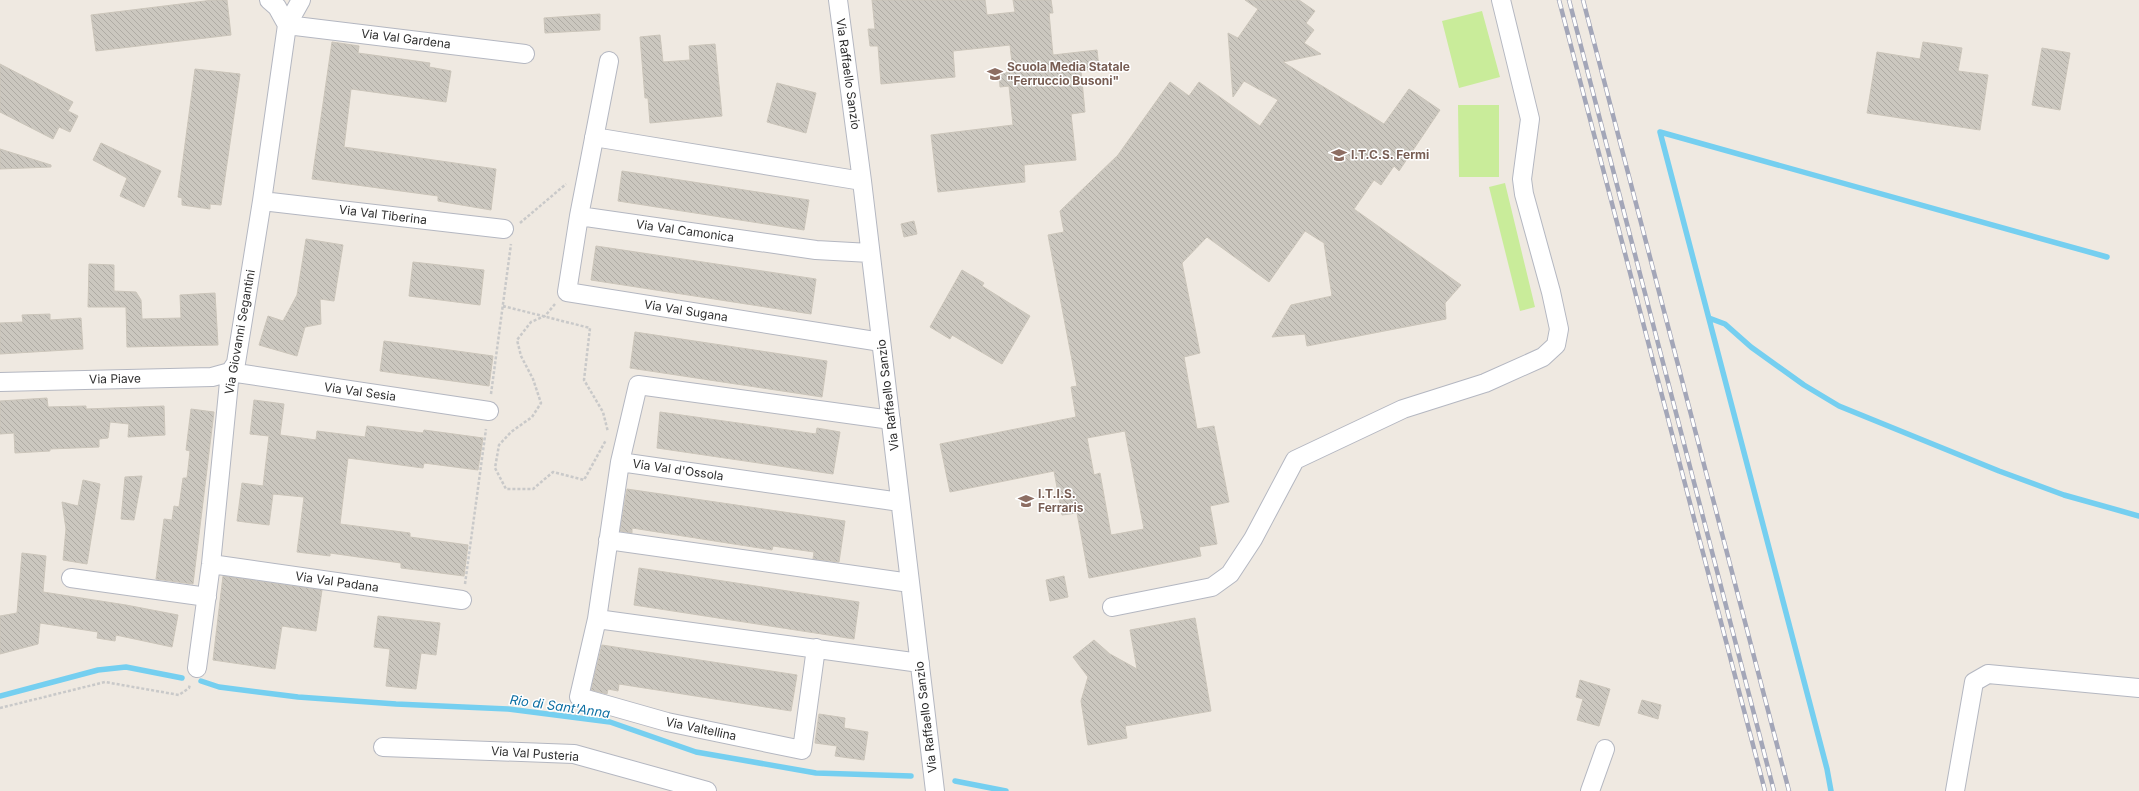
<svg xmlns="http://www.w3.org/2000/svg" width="2139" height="791" font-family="Inter,sans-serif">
<defs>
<pattern id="building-back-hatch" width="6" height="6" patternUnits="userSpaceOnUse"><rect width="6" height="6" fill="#cbc7bf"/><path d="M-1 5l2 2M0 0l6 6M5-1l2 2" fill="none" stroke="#afaba4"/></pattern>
</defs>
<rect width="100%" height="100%" fill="#efe9e1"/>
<!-- pitch -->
<path fill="#c9ec9a" d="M1482,11l18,66 -41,11 -17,-67z
M1458,105h41v72h-40z
M1505,183l30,124 -15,4 -31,-124z"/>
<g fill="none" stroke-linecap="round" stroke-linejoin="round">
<!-- stream -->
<path stroke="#75cff0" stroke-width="5.5" d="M1660,132l167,637 4,22
M1660,132l447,125
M1709,318l16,6 26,23 53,38 35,21 160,65 65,24 75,21
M201,681l18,6 79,10 98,7 112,5 102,13 86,30 120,21 95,3
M0,696l98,-26 28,-3 56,11
M955,781l51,10"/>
</g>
<!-- building -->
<path fill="url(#building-back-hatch)" stroke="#cbc5ba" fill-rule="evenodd" d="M213,0h14l4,35 -135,16 -5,-36z
M872,0h113l2,15 28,-3 -2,-12h38l2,13h-4l4,42 44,-5 2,18 -18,3 4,41 -14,2 5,46 -52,5 1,17 -87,10 -7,-57 82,-10 -4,-39 -9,1 -1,-14 14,-1 -3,-27 -57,6 2,26 -74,7 -3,-38h-8l-2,-17h7z
M1245,0h54l16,11 -9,12 8,7 -10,13 17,11 -38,8 101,62 25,-35 31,21 -41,61 -5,-5 -13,19 -7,-5 -20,29 107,76 -16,18 1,16 -139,27 -2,-12 -33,3 19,-32 41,-9 -8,-53 -19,-12 -36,51 -62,-45 -25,26 18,90 -16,4 13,72 17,-3 15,76 -19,4 7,38 -18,3 2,9 -112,22 -12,-65 -15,2 -8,-44 -104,21 -10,-48 136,-27 -5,-30 6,-1 -29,-151 16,-3 -4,-21 58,-56 52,-73 19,14 10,-14 61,44 18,-26 -34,-19 -11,16 -5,-64 10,5 20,-29zM1125,431l19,98 -33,6 -11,-62 -6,2 -7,-37z
M600,14v16l-55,3 -1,-15z
M660,35l3,27 27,-2 -1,-14 26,-2 7,72 -72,7 -2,-25h-3l-5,-61z
M332,42l27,4 -1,7 72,10 -1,4 22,4 -5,31 -95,-13 -7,58 152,22 -5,41 -53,-9v-5l-126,-17z
M1923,42l39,6 -4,23 30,4 -8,55 -113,-17 10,-61 43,7z
M2042,48l28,5 -10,57 -28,-5z
M0,64l73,38 -5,9 10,5 -8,16 -11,-5 -6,12 -53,-27z
M195,69l45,5 -19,131 -11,-1v5l-28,-4v-7l-4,-1z
M777,83l39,10 -10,40 -39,-11z
M101,143l60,28 -17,36 -24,-11 7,-18 -34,-18z
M0,149l51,16v2l-51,2z
M622,171l187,29 -5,30 -186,-29z
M914,221l3,13 -13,3 -3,-13z
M306,239l37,6 -9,56 -14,-2 1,25 -16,3 -8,29 -38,-11 9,-29 15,5 14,-26z
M596,246l220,33 -5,35 -220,-34z
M413,262l71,8 -4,35 -71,-9z
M89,264l25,1v26l22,1 5,8 1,19 39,-1 -1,-23 35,-2 3,52 -91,2 -1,-40h-38z
M962,270l22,13 -2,3 48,30 -28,48 -50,-29 -2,4 -20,-12z
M50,314v6l31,-2 2,31 -83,5v-31l23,-1 -1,-7z
M635,332l192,29 -5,36 -192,-29z
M384,341l109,15 -4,30 -109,-15z
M47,398l1,9 38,-1v3l78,-3 1,29 -37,2 1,-13 -19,-2 -2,16 -9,1v8l-49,2v2l-35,2 -1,-20 -14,1v-33z
M254,400l30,4 -4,31 36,5 1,-9 48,6 2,-11 56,7 1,-3 59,8 -5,32 -54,-7 -1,5 -75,-10 -8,66 70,9v4l58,8 -4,31 -63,-8v-5l-71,-10v3l-33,-4 7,-55 -31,-3 -4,31 -32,-4 5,-38 21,3 6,-50 -19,-2z
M191,409l23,3 -21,172 -37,-5 8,-60 8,1 2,-14 5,1 4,-29h4l3,-27 -4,-1z
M660,412l156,22 1,-6 23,4 -7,42 -176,-26z
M142,476l-8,44 -13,-1 4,-42z
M83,480l17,4 -13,80 -24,-4 3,-31 -4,-27 16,4z
M627,489l218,32 -6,41 -26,-3 1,-7 -41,-6 -1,4 -140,-22v5l-12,-2z
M22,553l24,3 -3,36 83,13 52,10 -6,32 -56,-12 -1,6 -18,-3 1,-6 -58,-9 -2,21 -38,10v-38l17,-3z
M639,568l220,34 -5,37 -220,-34z
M223,576l99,14 -6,41 -34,-5 -7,43 -62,-9z
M1064,576l4,21 -18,4 -4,-21z
M378,616l62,7 -4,32 -15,-2 -5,36 -30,-3 4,-37 -16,-2z
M1195,618l16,93 -86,15 2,12 -39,7 -7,-44 7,-24 -15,-20 21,-17 16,14 27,15 -7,-39z
M602,645l195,30 -6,36 -172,-27 -1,7 -10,-2 -1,5 -16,-4z
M1580,680l30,9 -11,37 -22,-6 6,-21 -7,-2z
M1642,700l19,5 -3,14 -20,-6z
M819,714l26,4 -1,10 24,4 -4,28 -29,-4 2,-10 -22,-3z"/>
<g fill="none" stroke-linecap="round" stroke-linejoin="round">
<defs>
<path id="minor" d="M269,0l8,7 10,18 238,29
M838,0l24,181 73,610
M609,61l-30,155 237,34 54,3
M594,137l268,44
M262,201l242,28
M579,216l-12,76 314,50
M0,382l212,-5 18,-5 259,39
M891,420l-253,-35 -18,77 280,40
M620,462l-23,157 -18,78 88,25 135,28 14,-102
M608,540l302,43
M211,564l251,36
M71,578l136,19
M1112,607l100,-20 18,-13 23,-35 42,-79 108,-51 82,-26 58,-26 13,-12 3,-16 -8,-37 -27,-98 -2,-15 8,-60 -29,-119
M597,619l323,44
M197,668l14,-104 19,-192 6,-9 26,-162 25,-176 14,-25
M383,747l191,7 133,37
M1590,791l15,-42
M1955,791l19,-109 14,-8 151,14"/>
</defs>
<!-- minor casing -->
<use href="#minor" stroke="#b4b7c1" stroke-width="20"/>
<!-- path -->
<path stroke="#c9c9c9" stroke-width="2.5" stroke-dasharray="3 2" stroke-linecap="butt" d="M520,223l46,-39
M555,304l-10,12 -14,6 -14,18 4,16 12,23 8,24 -9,14 -21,15 -12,13 -4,23 11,21h27l20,-17 31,8 22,-40
M503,306l87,22 -6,52 19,32 5,20
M491,394l20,-150
M465,584l21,-155
M0,708l105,-26 74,13 10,-7 1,-4"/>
<!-- minor -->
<use href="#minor" stroke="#fff" stroke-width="18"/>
<defs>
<path id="rail" d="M1559,0l206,791
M1569,0l205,791
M1583,0l206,791"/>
</defs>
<!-- rail casing -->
<use href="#rail" stroke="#a3a6b8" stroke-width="4.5"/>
<!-- rail -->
<use href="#rail" stroke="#fff" stroke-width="3" stroke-dasharray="9" stroke-linecap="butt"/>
</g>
<!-- icons -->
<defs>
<symbol id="school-bare" viewBox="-9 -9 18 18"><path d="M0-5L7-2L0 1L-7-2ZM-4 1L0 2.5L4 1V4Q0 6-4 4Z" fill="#8d6e63" stroke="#fff" stroke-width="2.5" paint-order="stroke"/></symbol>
</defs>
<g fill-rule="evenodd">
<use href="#school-bare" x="984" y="63" width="22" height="22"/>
<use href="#school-bare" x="1328" y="144" width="22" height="22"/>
<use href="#school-bare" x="1015" y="490" width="22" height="22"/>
</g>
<g text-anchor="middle" stroke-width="3" stroke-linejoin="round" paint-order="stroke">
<!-- street labels -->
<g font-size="12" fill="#2e2e2e" stroke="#fff">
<text transform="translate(406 39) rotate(7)" y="4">Via Val Gardena</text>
<text transform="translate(848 74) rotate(82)" y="4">Via Raffaello Sanzio</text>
<text transform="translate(383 215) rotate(7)" y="4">Via Val Tiberina</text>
<text transform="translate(685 231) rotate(8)" y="4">Via Val Camonica</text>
<text transform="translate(686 311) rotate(9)" y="4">Via Val Sugana</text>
<text transform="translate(240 332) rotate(-80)" y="4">Via Giovanni Segantini</text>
<text transform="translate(115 379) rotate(-1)" y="4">Via Piave</text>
<text transform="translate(360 392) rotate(8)" y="4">Via Val Sesia</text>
<text transform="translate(888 395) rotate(-97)" y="4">Via Raffaello Sanzio</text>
<text transform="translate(678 470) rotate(8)" y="4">Via Val d'Ossola</text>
<text transform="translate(337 582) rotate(8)" y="4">Via Val Padana</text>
<text transform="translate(926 717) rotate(-97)" y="4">Via Raffaello Sanzio</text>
<text transform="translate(701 729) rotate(12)" y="4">Via Valtellina</text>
<text transform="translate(535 754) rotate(4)" y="4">Via Val Pusteria</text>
</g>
<!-- education labels -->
<g font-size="12" font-weight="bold" fill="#785e54" stroke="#fff" text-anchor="start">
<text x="1007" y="71">Scuola Media Statale<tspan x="1007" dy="14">"Ferruccio Busoni"</tspan></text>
<text x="1351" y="159">I.T.C.S. Fermi</text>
<text x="1038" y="498">I.T.I.S.<tspan x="1038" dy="14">Ferraris</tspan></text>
</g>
<!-- water labels -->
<g font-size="13" font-style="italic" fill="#0d6fa3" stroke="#fff">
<text transform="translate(560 706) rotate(8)" y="5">Rio di Sant'Anna</text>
</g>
</g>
</svg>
